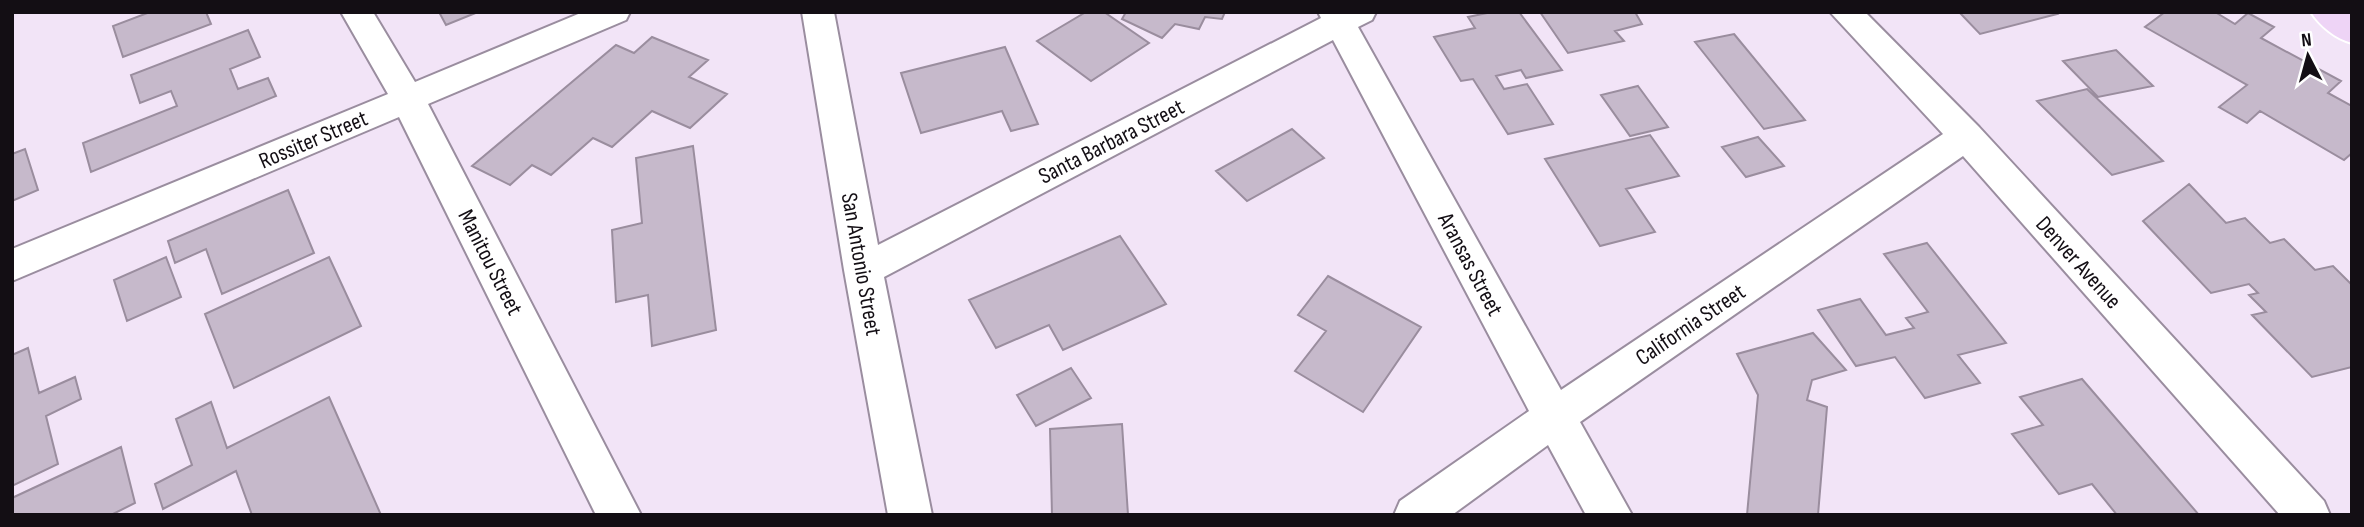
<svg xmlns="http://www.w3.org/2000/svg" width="2364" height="527" font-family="'Sofia Sans Condensed',sans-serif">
<rect width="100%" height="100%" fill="#f2e4f7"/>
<!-- building -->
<path fill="#c6b9cb" stroke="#9a8d9e" stroke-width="2" d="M150,12h56l5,12 -88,33 -10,-31z
M439,12h39l-32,13z
M1086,12h18l45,31 -58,38 -54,-40z
M1126,12h99l-3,7 -17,-2 -6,12 -24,-5 -13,14 -40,-19z
M1492,12h27l43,58 -36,8 -5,-8 -25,6 8,13 23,-5 26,40 -45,10 -35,-55 -12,2 -27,-44 41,-9 -7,-11z
M1540,12h95l7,12 -27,7 9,10 -56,12z
M1959,12h95l3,2 -77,20z
M2165,12h50l20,12 13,-11 26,14 -13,11 80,43 -13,12 24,13v47l-8,7 -84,-49 -13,12 -28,-16 28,-22 -102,-58z
M248,30l12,27 -30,12 8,20 30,-11 8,18 -185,76 -8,-29 94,-37 -6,-15 -31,12 -9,-28z
M1734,34l71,86 -41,9 -69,-87z
M652,37l56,23 -19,17 38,17 -37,34 -38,-17 -40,36 -19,-9 -42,37 -19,-10 -22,20 -38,-19 144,-121 18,8z
M1005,47l33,77 -27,7 -9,-20 -81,22 -20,-60z
M2116,50l37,36 -55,11 -35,-36z
M1638,86l30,41 -38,9 -29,-41z
M2087,89l76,72 -51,14 -75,-74z
M1292,129l32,29 -77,43 -31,-30z
M1650,135l29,41 -53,13 29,43 -55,14 -55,-87z
M1758,137l26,29 -38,11 -24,-30z
M693,146l23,184 -64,16 -4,-51 -32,7 -4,-72 30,-7 -6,-65z
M25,149l13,41 -26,11v-47z
M2189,184l37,39 19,-5 25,25 14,-4 31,31 18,-4 19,19v82l-40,10 -60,-62 14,-3 -17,-17 9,-2 -9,-9 -38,9 -68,-72z
M288,190l26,63 -92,41 -16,-45 -31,14 -7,-22z
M1120,236l46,68 -103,46 -14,-25 -53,23 -27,-48z
M1927,243l79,100 -48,12 22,28 -55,15 -30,-41 -39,9 -38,-56 42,-11 26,36 28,-7 -8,-10 22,-6 -44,-58z
M166,257l15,40 -54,24 -13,-41z
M329,257l32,69 -127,62 -29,-74z
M1328,276l93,51 -58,85 -68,-41 31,-40 -28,-16z
M1813,333l33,37 -34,10 -5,20 20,7 -9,108h-71l11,-120 -21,-41z
M28,348l11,45 36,-16 6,22 -35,17 12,48 -46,22v-131z
M1071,368l20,30 -55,28 -19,-31z
M2082,379l117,136h-82l-25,-31 -33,10 -47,-60 31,-9 -23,-28z
M329,397l52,118h-129l-16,-44 -73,38 -8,-25 37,-19 -16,-46 35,-17 16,46z
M1122,424l6,91h-76l-2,-86z
M121,447l14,56 -24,12h-99v-17z"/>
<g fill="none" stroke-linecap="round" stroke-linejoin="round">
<defs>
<path id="minor" d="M341,12h32l42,70 168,-70h47l-4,8 -198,84 213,411h-45l-197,-398 -387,164v-32l376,-155z
M802,12h32l44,233 443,-227 -3,-6h58l-4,8 -14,7 203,363 382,-256 -113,-122h35l114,115 345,374 6,14h-50l-317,-359 -383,266 52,93h-46l-38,-70 -96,70h-58l6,-14 129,-90 -196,-371 -449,237 48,238h-44l-44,-245z"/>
<path id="primary" d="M2311,12h38l3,3v28c-16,-4 -32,-17 -41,-31z"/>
</defs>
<!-- minor casing -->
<use href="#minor" stroke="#9a8d9f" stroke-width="4"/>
<!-- primary casing -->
<use href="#primary" stroke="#fff" stroke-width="4"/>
<!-- minor -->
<use href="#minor" fill="#fff" fill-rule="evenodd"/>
<!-- primary -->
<use href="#primary" fill="#eed4f6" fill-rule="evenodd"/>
</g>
<g text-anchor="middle" stroke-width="7" stroke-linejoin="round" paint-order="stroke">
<!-- street labels -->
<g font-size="23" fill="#130e14" stroke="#fff">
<text transform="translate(313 139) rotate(-23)" y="8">Rossiter Street</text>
<text transform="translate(1111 141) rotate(-27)" y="8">Santa Barbara Street</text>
<text transform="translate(491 262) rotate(63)" y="8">Manitou Street</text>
<text transform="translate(2079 262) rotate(48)" y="8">Denver Avenue</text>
<text transform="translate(862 264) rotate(80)" y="8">San Antonio Street</text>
<text transform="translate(1471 264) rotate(62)" y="8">Aransas Street</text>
<text transform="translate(1690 324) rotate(-34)" y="8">California Street</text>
</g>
</g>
<!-- border -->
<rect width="2364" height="527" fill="none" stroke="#130e14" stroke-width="28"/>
<!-- north arrow -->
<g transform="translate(2308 56) rotate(354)" stroke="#ffffff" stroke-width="5" paint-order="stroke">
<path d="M0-5L12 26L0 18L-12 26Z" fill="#130e14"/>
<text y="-10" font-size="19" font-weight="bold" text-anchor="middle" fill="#130e14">N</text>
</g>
</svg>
